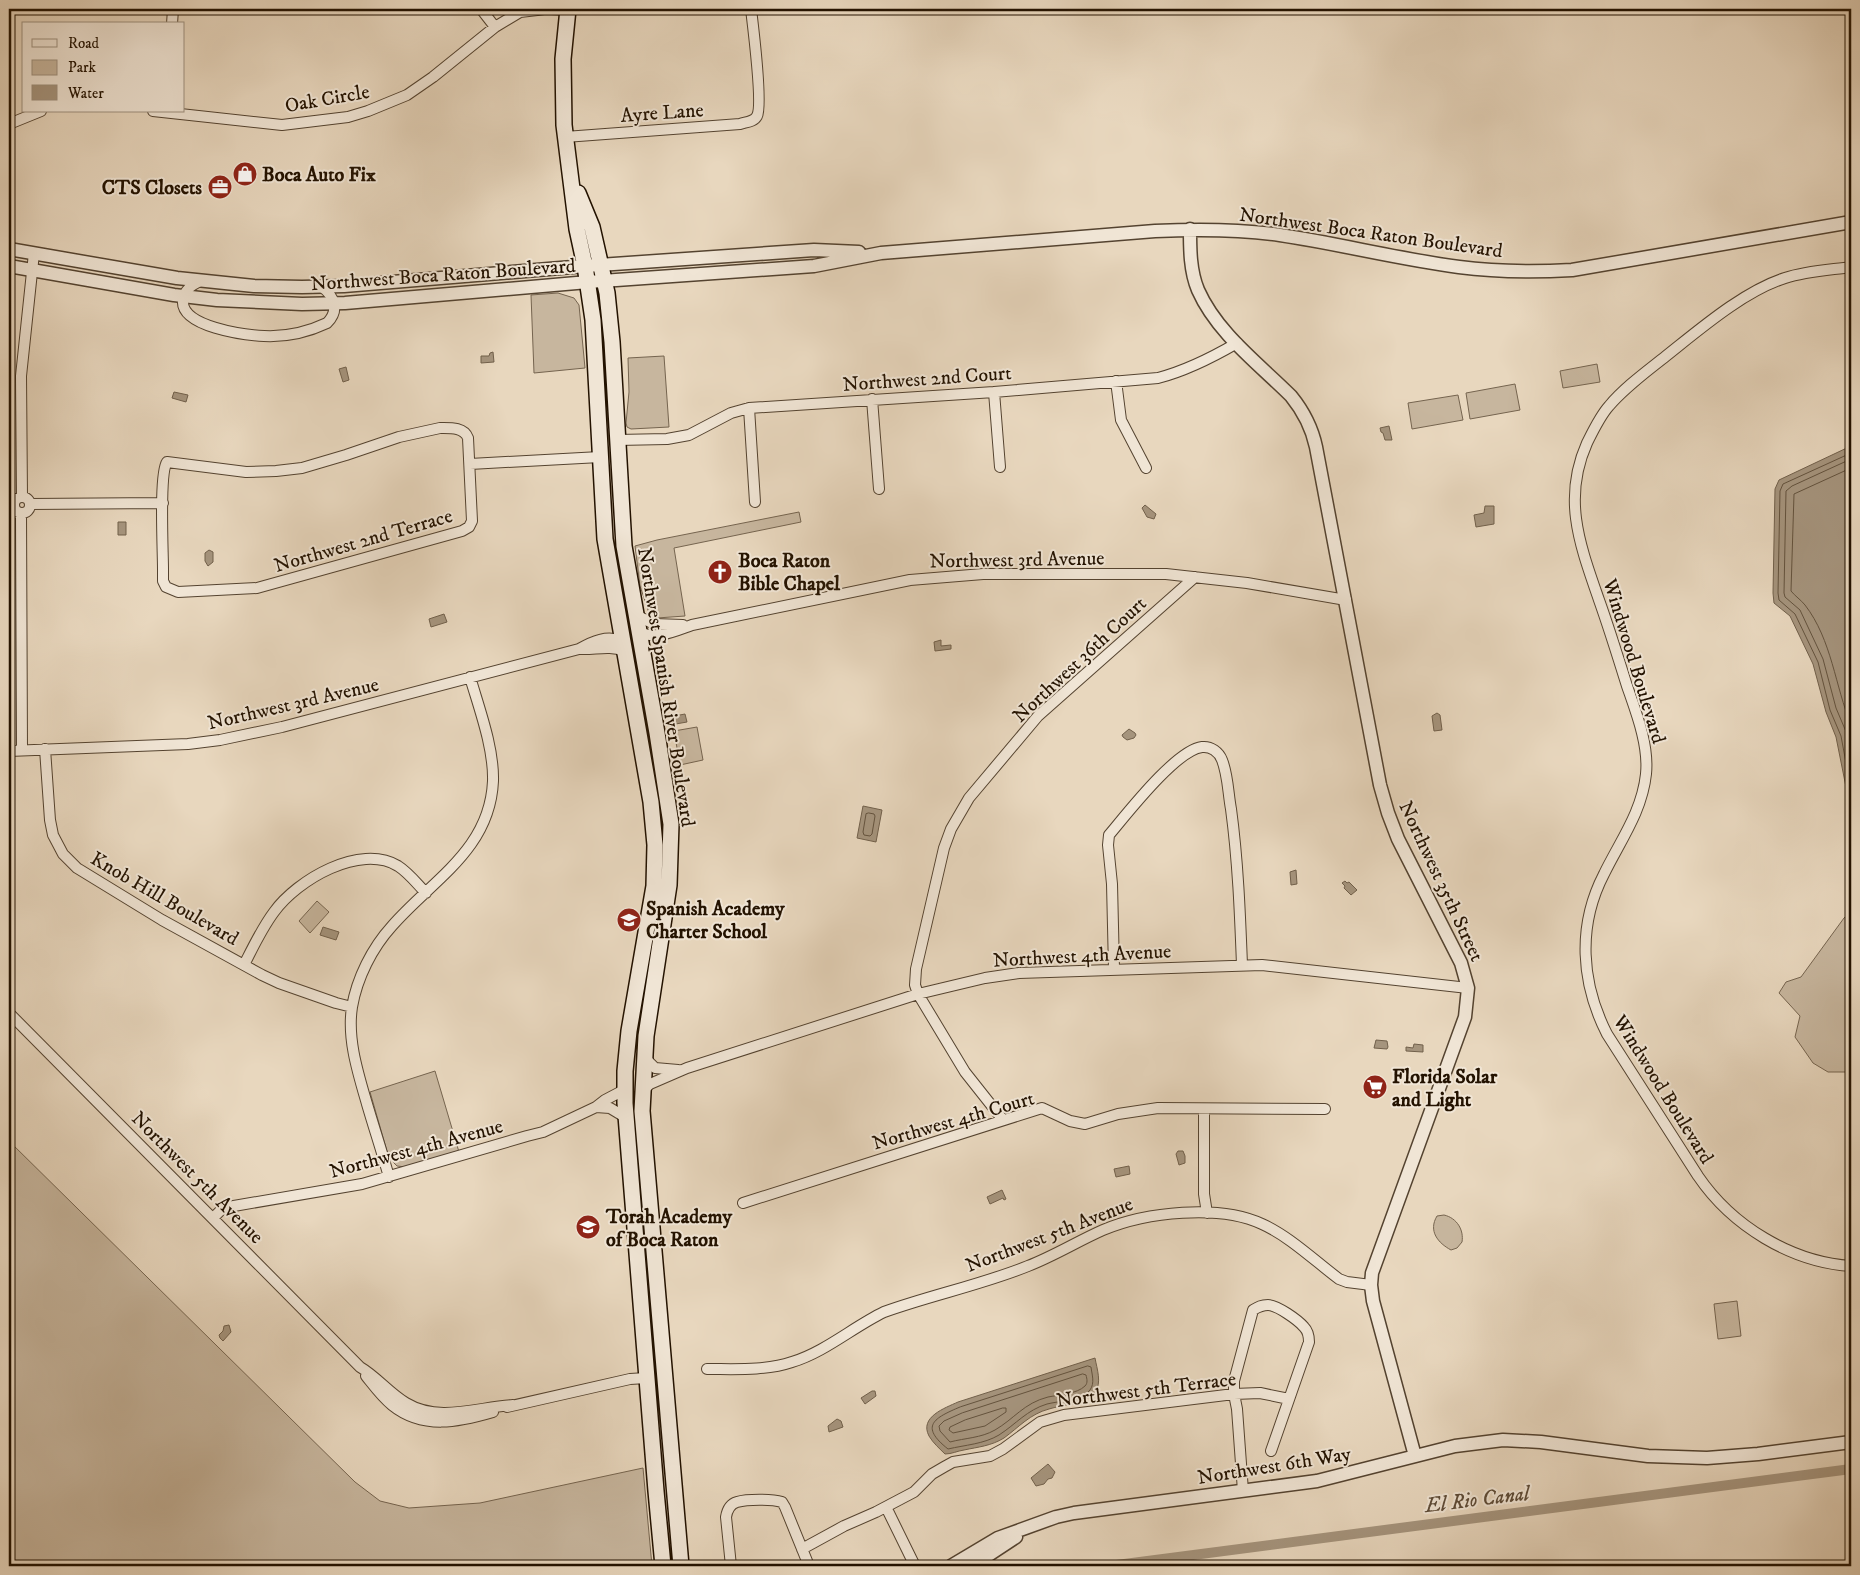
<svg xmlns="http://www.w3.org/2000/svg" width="1860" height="1575" font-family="'IM FELL DW Pica',serif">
<rect width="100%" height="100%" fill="#e8d7be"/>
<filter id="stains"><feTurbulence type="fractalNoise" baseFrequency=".004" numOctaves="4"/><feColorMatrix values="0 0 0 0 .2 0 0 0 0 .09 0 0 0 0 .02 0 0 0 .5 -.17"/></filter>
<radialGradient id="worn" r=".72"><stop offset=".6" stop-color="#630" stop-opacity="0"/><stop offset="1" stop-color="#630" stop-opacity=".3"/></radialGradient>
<!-- green -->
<path fill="#c7b69e" stroke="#75644f" d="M558,293l16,5 5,7 6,63 -51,5 -3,-78z
M664,356l5,71 -38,2 -4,-2 -1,-4 3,-31 -1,-34z
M1597,364l3,18 -37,6 -3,-17z
M1515,384l5,26 -50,9 -4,-26z
M1458,395l5,25 -51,9 -4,-26z
M799,512l2,10 -127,26 11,68 -28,2 -7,-2 -10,-30 -5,-40 22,-6z
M697,727l6,33 -23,5 -6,-34z
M317,901l12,11 -19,21 -11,-12z
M1851,911v161h-23l-15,-9 -18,-26 5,-21 -21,-23 7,-11 15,-5 43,-59z
M435,1071l24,81 -53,15 -9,-1 -8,-8 -19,-66z
M9,1141l346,341 25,19 29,7 71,-5 163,-35 9,98h-643z
M1444,1215c13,3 20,15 18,27l-5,6 -6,2c-13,-7 -23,-19 -14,-34z
M1737,1301l4,35 -23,3 -4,-35z"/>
<!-- water -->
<path fill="#a5947d" stroke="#71604b" d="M493,352l1,10 -13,1v-7h8l1,-3z
M346,367l3,13 -6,2 -4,-13z
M174,392l14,3 -2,7 -14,-4z
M1389,426l3,14h-7l-2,-7 -2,-1 -1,-4z
M1851,446v358l-3,-7 -12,-60 -10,-25 -13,-48 -23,-48 -16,-13 -1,-10 2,-104 4,-9z
M1145,505l11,9 -2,5 -7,-2 -5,-9z
M1485,506h9v18l-18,3 -2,-12 10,-2z
M118,522h8v13h-8z
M209,550l4,2v10l-5,4 -3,-5v-8z
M444,614l3,8 -16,5 -2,-8z
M941,640v6l10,-1v4l-16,2 -1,-9z
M1437,713l3,2 2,15 -8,1 -2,-15z
M685,714l2,8 -17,3 -1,-8z
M1129,729l6,4 1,2 -2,3 -7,2 -4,-3 -1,-2z
M863,806l19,4 -6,32 -19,-4z
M1296,870l1,14 -6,1 -1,-13z
M1345,881l2,2 2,-1 8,8 -6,5 -7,-7 1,-2 -3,-3z
M323,927l16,5 -3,8 -16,-5z
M1376,1040l11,1 1,6 -1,2 -13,-1z
M1414,1044l9,1v7l-17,-1v-4l7,1z
M1178,1151h5l2,5v7l-6,2 -3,-11z
M1129,1166l1,8 -14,3 -2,-8z
M1002,1190l4,9 -2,1 -1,-2 -13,6 -3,-7z
M229,1325l2,7 -8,9 -3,-3 -1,-3 4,-4 1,-5z
M1095,1358c2,11 7,25 0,34 -8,12 -34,13 -46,17 -19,5 -30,18 -45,29 -13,8 -26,9 -40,12 -7,1 -12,4 -19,4 -5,-5 -12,-11 -16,-18 -10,-19 16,-28 29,-34z
M872,1391h3l1,5 -11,8 -4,-6z
M837,1419l4,2 2,6 -14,5 -1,-6z
M1048,1464l7,8 -3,6 -4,1 -4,5 -8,2 -5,-8z"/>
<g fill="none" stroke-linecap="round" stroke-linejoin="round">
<!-- shore -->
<path stroke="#64533e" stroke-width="1" d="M1851,453l-68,31 -3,7 -2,102 1,7 16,14 23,48 12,48 11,26 10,54
M1851,459l-59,27 -6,5 -2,102 1,4 15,13 23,49 13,49 11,26 4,23
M1851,468l-57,26 -3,97c4,5 10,9 14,14 27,35 30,81 46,120
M869,813l5,1 1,2 -3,18 -2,2 -6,-1 -1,-3 3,-18z
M1088,1366l3,1c1,8 4,16 -1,23 -7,10 -31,11 -43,14 -20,6 -31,20 -48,31 -15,9 -34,10 -51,14 -29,-23 -14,-31 12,-42z
M1083,1374l3,1c1,4 2,8 -1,11 -8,8 -27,9 -37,11 -24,6 -34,22 -53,33 -14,8 -30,8 -45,12l-10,-11 -1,-5 5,-5 18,-8z
M1003,1408h3v4l-21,14 -32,7 -4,-3 1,-3 15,-7z"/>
<!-- canal -->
<path stroke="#a5947d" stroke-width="10" d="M1109,1566l742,-97"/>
<defs>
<path id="minor" d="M481,9l14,18
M172,24l1,-15
M153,111l129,14 66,-8 20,-6 39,-16 26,-18 62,-50 25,-15 26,-3 22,1
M9,124l32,-13
M565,137l175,-13c6,-2 14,-2 17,-8 6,-11 -4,-90 -6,-107
M1851,267c-22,3 -45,4 -66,11 -41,13 -85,51 -119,78 -20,16 -41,31 -57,50 -9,10 -16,25 -22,37 -25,56 -7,102 12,157 10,28 19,57 28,86 9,26 22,59 19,88 -4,38 -26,67 -42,100 -27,52 -23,109 3,160l91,142c34,50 93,86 153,90
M200,281c-8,4 -16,9 -17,19 -3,27 62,35 81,36 21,1 44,-4 63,-13 13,-13 7,-27 -5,-36
M1116,381l5,39 25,48
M994,392l6,75
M872,399l7,90
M749,408l6,94
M440,428c10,0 24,-1 28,10l4,83 -3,6 -7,4 -205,57 -79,4 -12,-5 -3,-6v-12c0,-19 -4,-96 4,-107l79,10 30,-1 26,-3 44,-13 53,-18z
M617,440l50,-1 22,-4 42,-22 18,-5 245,-16 164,-14c27,-7 55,-21 79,-35
M470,464l130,-7
M14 505a8 8 0 1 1 16 0a8 8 0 1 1-16 0Z
M22,497l-1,-121 13,-123
M30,504l133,-1
M21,513l1,237
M636,615l18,9 29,1
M639,632c17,8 36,-1 53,-7l218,-45 73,-6h183l81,9 99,17
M580,649c15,1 29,-4 44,2
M45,749l5,71 3,15 10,19 14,14 85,52 100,55 17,8 57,20 16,4
M9,751l179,-7 32,-4 62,-13 297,-78c14,-8 28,-14 43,-8
M244,965c9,-18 18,-37 30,-53 23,-32 86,-69 124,-46 11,7 19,18 28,27
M1114,969l-2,-85 -4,-39 1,-10c17,-20 67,-85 93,-88 9,-1 17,5 20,13 6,15 6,33 9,49 7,52 9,104 11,156
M9,1013l351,354c17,10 29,26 46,36 33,20 72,4 107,2
M644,1057l11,11 23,2
M642,1091l8,-7 37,-16 231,-74 67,-16 34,-5 243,-8 206,23
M596,1107l14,1 15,9
M1204,1109v85l3,19
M1003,1120l-38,-48 -47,-78 -3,-9 1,-16 28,-121 7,-19 18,-31 69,-82 157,-139
M389,1177c-7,-25 -15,-49 -22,-73 -9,-31 -20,-65 -15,-97 5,-29 20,-59 40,-81 40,-46 98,-76 101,-145 1,-33 -14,-73 -23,-104
M743,1203l299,-95 28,13 15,3 33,-10 40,-6 167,1
M213,1218l8,-8 7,-3 134,-23 165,-48 16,-4 53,-25 9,-7 19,-10
M707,1369c28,0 58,2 85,-7 33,-10 61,-35 92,-50 47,-17 97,-27 144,-46 26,-10 50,-25 75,-36 43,-18 116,-26 159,-6 27,12 53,37 77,55l8,3 24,3
M366,1376c8,10 16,21 26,29 31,25 67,17 101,7
M507,1407l123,-28 16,-1
M1243,1491l-6,-82 -3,-15v-13l19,-71c5,-3 8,-5 15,-5 9,0 30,15 36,22 4,4 5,9 5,15l-38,109
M886,1507l29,59
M802,1549l42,-23 32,-14 38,-20 18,-18 12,-7 9,-5 37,-6 13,-7 37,-27 24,-7 170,-21 26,-1 29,6
M731,1566l-5,-49c1,-6 4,-13 11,-15 10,-3 35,-3 45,0l3,5 22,54v5"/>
<path id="tertiary" d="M1190,229c0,20 0,42 8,61 19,43 61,74 93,106 13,16 21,32 25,51l64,338 8,28 10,26 63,124 7,25 -3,29 -93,256 -1,12 2,16 42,155
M9,249l168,29 77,8 48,1 42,-1 241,-20 229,-16 45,2
M9,266l165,29 43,5 85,4 43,-1 243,-21 226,-16 67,-13 274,-22c42,-2 84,-2 125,4 60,9 119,24 179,32 38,5 75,5 113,3l279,-48
M951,1566l47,-28 58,-21 18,-4 243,-32 138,-35 48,-6 38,2 107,14 59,2 51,-4 93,-12
M972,1566l44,-29"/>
<path id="secondary" d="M568,9l-5,50 1,66 13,104 8,37 8,54 12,219 46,263 4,43 -1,41 -25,145 -4,40v32l31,388 7,75
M578,193l14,34 15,66 5,49 12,204 33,187 14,91 -2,61 -23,151 -4,75 39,455"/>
</defs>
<!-- minor casing -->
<use href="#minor" stroke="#544330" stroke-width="12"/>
<!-- tertiary casing -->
<use href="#tertiary" stroke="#544330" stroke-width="15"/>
<!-- secondary casing -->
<use href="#secondary" stroke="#231200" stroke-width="18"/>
<!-- minor -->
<use href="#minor" stroke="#f0e5d5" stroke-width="10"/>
<!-- tertiary -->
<use href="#tertiary" stroke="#f0e5d5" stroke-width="12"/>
<!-- secondary -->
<use href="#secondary" stroke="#f0e5d5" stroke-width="15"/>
</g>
<!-- icons -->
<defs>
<symbol id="shop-disc" viewBox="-11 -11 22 22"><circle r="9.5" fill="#8f2418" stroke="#f0e5d5"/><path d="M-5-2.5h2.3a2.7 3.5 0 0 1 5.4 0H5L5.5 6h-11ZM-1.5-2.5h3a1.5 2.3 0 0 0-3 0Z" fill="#fff"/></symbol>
<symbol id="office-disc" viewBox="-11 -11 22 22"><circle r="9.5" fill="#8f2418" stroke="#f0e5d5"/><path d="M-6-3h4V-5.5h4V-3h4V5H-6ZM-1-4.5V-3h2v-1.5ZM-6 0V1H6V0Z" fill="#fff"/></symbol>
<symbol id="church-disc" viewBox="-11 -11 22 22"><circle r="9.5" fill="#8f2418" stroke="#f0e5d5"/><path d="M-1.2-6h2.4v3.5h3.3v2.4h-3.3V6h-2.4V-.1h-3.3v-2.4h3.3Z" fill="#fff"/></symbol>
<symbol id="school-disc" viewBox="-11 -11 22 22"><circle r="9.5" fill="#8f2418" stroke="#f0e5d5"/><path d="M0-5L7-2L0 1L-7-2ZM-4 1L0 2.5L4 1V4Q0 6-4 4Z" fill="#fff"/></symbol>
<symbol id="supermarket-disc" viewBox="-11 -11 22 22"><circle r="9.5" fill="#8f2418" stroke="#f0e5d5"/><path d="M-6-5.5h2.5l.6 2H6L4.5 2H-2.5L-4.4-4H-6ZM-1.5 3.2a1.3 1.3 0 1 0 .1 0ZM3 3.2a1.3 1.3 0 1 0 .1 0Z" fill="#fff"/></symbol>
</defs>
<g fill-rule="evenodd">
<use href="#shop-disc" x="231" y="160" width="28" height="28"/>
<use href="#office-disc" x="206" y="173" width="28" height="28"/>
<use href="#church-disc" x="706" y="558" width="28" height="28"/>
<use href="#school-disc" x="615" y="906" width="28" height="28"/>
<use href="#supermarket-disc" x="1361" y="1073" width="28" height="28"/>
<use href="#school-disc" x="574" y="1213" width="28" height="28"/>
</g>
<g text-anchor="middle" stroke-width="4" stroke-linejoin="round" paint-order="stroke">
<!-- street labels -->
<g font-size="20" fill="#231200" stroke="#f0e5d5">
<text transform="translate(327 98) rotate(-10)" y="7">Oak Circle</text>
<text transform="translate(662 112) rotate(-4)" y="7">Ayre Lane</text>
<text transform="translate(1371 232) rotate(8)" y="7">Northwest Boca Raton Boulevard</text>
<text transform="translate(443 274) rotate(-4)" y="7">Northwest Boca Raton Boulevard</text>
<text transform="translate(927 378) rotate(-4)" y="7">Northwest 2nd Court</text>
<text transform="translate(363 540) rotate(-16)" y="7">Northwest 2nd Terrace</text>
<text transform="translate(1017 559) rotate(-1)" y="7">Northwest 3rd Avenue</text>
<text transform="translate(1079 659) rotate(-43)" y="7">Northwest 36th Court</text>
<text transform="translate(1635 661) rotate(73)" y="7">Windwood Boulevard</text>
<text transform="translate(667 687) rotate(81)" y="7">Northwest Spanish River Boulevard</text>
<text transform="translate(293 703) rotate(-13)" y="7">Northwest 3rd Avenue</text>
<text transform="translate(1442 881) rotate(65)" y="7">Northwest 35th Street</text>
<text transform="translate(165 898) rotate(30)" y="7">Knob Hill Boulevard</text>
<text transform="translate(1082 955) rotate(-3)" y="7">Northwest 4th Avenue</text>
<text transform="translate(1664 1089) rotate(58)" y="7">Windwood Boulevard</text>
<text transform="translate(953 1120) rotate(-16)" y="7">Northwest 4th Court</text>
<text transform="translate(416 1148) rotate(-15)" y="7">Northwest 4th Avenue</text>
<text transform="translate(198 1177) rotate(45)" y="7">Northwest 5th Avenue</text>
<text transform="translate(1049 1234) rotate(-21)" y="7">Northwest 5th Avenue</text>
<text transform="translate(1146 1389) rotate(-7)" y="7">Northwest 5th Terrace</text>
<text transform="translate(1274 1465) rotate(-9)" y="7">Northwest 6th Way</text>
</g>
<!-- poi labels -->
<g font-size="20" font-weight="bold" fill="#231200" stroke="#f0e5d5" text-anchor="start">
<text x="262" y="181">Boca Auto Fix</text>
<text x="202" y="194" text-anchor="end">CTS Closets</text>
<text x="738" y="567">Boca Raton<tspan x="738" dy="23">Bible Chapel</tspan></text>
<text x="646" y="915">Spanish Academy<tspan x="646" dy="23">Charter School</tspan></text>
<text x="1392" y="1083">Florida Solar<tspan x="1392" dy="23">and Light</tspan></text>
<text x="606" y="1223">Torah Academy<tspan x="606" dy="23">of Boca Raton</tspan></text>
</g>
<!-- water labels -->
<g font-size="21" font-style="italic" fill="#5e4c38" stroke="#f0e5d5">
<text transform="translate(1477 1499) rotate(-7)" y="7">El Rio Canal</text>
</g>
</g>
<!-- margin -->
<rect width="1860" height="1575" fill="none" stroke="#e8d7be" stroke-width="30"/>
<rect x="10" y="10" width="1840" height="1555" fill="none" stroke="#231200" stroke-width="2.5"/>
<rect x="15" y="15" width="1830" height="1545" fill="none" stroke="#231200"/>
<!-- legend -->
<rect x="22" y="22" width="162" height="90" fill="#f0e5d5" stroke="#9e9180"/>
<rect x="32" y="39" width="25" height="8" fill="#f0e5d5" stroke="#9e9180"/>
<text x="68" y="48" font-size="15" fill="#231200">Road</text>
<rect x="32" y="60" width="25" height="15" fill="#c7b69e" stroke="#9e9180"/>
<text x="68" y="72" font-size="15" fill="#231200">Park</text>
<rect x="32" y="85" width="25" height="15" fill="#a5947d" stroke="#9e9180"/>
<text x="68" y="98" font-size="15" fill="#231200">Water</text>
<rect width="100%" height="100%" filter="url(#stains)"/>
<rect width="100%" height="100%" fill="url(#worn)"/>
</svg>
